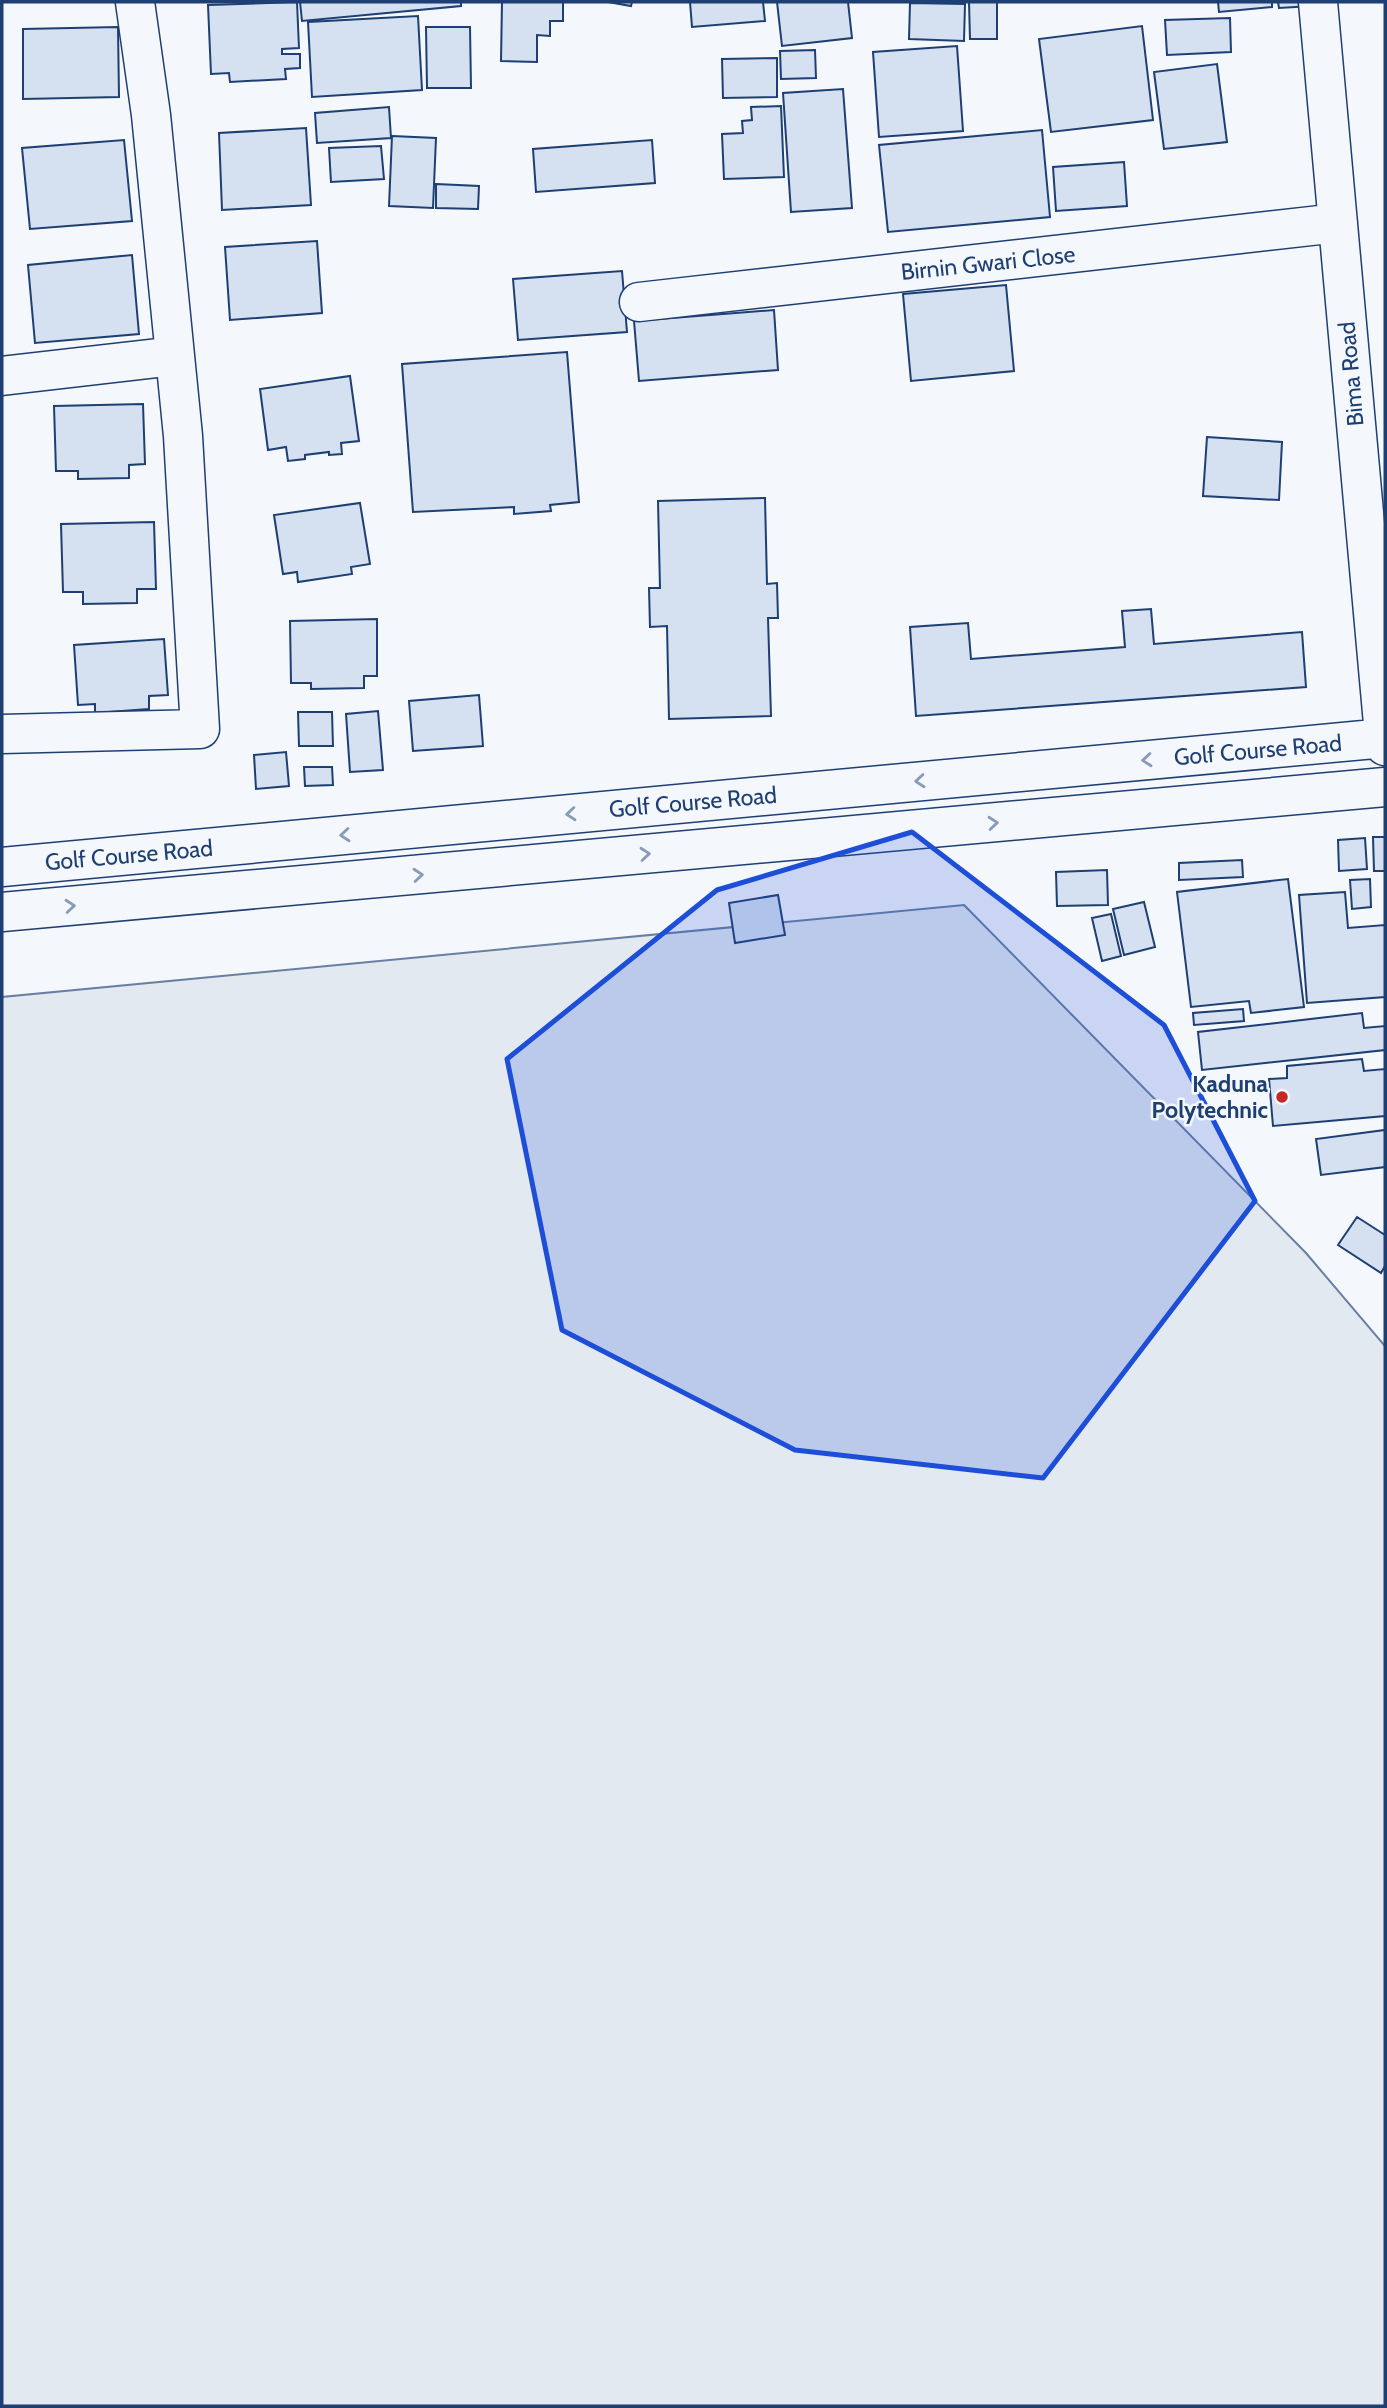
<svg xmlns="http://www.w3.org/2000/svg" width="1387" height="2408" font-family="Cabin,sans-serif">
<rect width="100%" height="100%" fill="#f4f7fb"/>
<!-- green -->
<path fill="#e3e9f0" stroke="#687fa3" stroke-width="2" d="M964,905l342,348 79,93v1060h-1383v-1409z"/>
<!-- building -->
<path fill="#d5e0f0" stroke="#1d3f73" stroke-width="2" d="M297,2l2,46 -17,1v5h18v14l-15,1 1,10 -56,3 -1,-9 -18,1 -3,-69z
M300,2h161v4l-159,15z
M502,2h61v19h-13v15l-13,-1v27l-36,-1z
M608,2h24l-1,4z
M690,2h73l2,19 -73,6z
M777,2h71l4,36 -70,8z
M969,2h28v37h-27z
M1218,2h54v5l-53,5z
M1278,2h33l1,4 -33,2z
M910,3l55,1 -1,37 -55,-2z
M418,16l4,74 -110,7 -4,-75z
M1230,18l1,34 -64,3 -2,-35z
M1142,26l11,94 -102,12 -12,-93z
M118,27l1,70 -96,2v-70z
M426,27h44l1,61h-44z
M957,46l6,85 -84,6 -6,-85z
M815,50l1,28 -35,1 -1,-28z
M777,58v39l-54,1 -1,-39z
M1217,64l10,78 -63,7 -10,-77z
M843,89l9,119 -61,4 -8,-119z
M781,106l3,71 -60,2 -2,-45 21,-1 -1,-12 10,-1 -1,-13z
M389,107l2,31 -74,5 -2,-30z
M306,128l5,77 -89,5 -3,-77z
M1042,130l8,87 -162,15 -9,-87z
M392,136l44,2 -3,70 -44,-2z
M124,140l8,81 -102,8 -8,-81z
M652,140l3,43 -119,9 -3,-43z
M381,146l3,33 -53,3 -2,-34z
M1124,162l3,44 -71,5 -3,-44z
M436,184l43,2 -1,23 -42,-1z
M317,241l5,72 -92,7 -5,-73z
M132,255l7,79 -104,9 -7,-78z
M622,271l5,61 -109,8 -5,-61z
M1006,285l8,86 -103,10 -8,-87z
M774,310l4,60 -139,11 -5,-60z
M567,352l12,150 -29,3 1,6 -37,3v-7l-101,5 -11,-148z
M350,376l9,65 -18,2 1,11 -13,1v-3l-24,3v4l-17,2 -2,-14 -18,3 -8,-61z
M143,404l2,60 -16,1v13l-51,1v-8h-22l-2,-65z
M1207,437l75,5 -3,58 -76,-4z
M765,498l2,86 10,-1 1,35h-10l3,98 -102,3 -2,-93 -17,1 -1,-39h11l-2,-87z
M360,503l10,61 -19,3 1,7 -54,8 -1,-10 -14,2 -9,-59z
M154,522l2,67h-19v14l-54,1v-12h-20l-2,-68z
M1151,609l3,35 148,-12 4,55 -390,29 -6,-89 58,-4 3,36 154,-12 -3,-36z
M377,619v57h-13v12l-53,1v-6h-20l-1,-62z
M164,639l4,56 -19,1v13l-54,4v-9l-17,1 -4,-60z
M479,695l4,51 -70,5 -4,-50z
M378,711l5,59 -33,2 -4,-58z
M298,712h34l1,34h-34z
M286,752l3,34 -33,3 -2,-34z
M304,767h28l1,18 -28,1z
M1373,837h12v34h-11z
M1365,838l2,31 -28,2 -1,-31z
M1242,860l1,17 -64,3v-17z
M1107,870l1,35 -51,1 -1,-34z
M1288,879l16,128 -53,6 -2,-12 -58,6 -14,-115z
M1370,879l1,28 -19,2 -2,-29z
M1345,892l3,36 37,-3v72l-78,6 -8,-108z
M778,895l7,40 -50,8 -6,-40z
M1144,902l11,45 -31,8 -11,-46z
M1111,914l10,42 -19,5 -10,-43z
M1243,1009l1,12 -50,4 -1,-12z
M1362,1013l2,15 21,-2v24l-183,20 -4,-38z
M1362,1059l2,12 21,-2v47l-112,10 -4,-47 18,-1v-12z
M1385,1130v37l-64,8 -5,-36z
M1357,1217l28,18v31l-4,7 -43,-28z"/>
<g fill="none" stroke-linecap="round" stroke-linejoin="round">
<defs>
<path id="minor" d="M1318,2l67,744
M639,302l699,-79
M2,376l173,-20
M2,734l198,-5 -17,-293 -32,-321 -16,-113
M2,867l1383,-129
M2,912l1383,-125"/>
</defs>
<!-- minor casing -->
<use href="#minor" stroke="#1d3f73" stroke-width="41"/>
<!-- minor -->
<use href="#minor" stroke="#f4f7fb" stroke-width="38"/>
</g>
<!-- one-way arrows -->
<defs><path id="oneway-chevron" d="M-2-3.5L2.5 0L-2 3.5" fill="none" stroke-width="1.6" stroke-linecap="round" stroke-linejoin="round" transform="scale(1.75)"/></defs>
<g stroke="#889bb7">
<use href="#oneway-chevron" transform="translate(1147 760) rotate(175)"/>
<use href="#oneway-chevron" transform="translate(920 781) rotate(175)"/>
<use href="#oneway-chevron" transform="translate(571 814) rotate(175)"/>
<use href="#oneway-chevron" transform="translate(993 823) rotate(-5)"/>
<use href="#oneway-chevron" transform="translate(345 835) rotate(175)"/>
<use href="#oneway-chevron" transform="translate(645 854) rotate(-5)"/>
<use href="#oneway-chevron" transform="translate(418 875) rotate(-5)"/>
<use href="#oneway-chevron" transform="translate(70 906) rotate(-5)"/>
</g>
<!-- marked area -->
<path fill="#1d4ed8" fill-opacity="0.2" stroke="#1d4ed8" stroke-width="5" stroke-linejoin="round" d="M912,832l252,193 91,176 -212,277 -248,-28 -233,-120 -55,-271 210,-169z"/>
<!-- markers -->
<circle fill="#c62828" stroke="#f4f7fb" stroke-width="2.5" cx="1282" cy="1097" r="7"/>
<g text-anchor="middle" stroke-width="5" stroke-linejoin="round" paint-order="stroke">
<!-- street labels -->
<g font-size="23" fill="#1d3f73" stroke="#f4f7fb">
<text transform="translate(988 263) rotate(-6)" y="8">Birnin Gwari Close</text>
<text transform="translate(1351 374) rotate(-95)" y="8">Bima Road</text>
<text transform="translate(1258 750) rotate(-5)" y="8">Golf Course Road</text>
<text transform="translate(693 802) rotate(-5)" y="8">Golf Course Road</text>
<text transform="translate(129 855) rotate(-5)" y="8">Golf Course Road</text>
</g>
<!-- poi labels -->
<g font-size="23" font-weight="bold" fill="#1d3f73" stroke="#f4f7fb" text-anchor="end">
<text x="1268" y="1092">Kaduna<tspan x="1268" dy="26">Polytechnic</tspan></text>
</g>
</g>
<!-- border -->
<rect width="1387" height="2408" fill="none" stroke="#1d3f73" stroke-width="7"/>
</svg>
